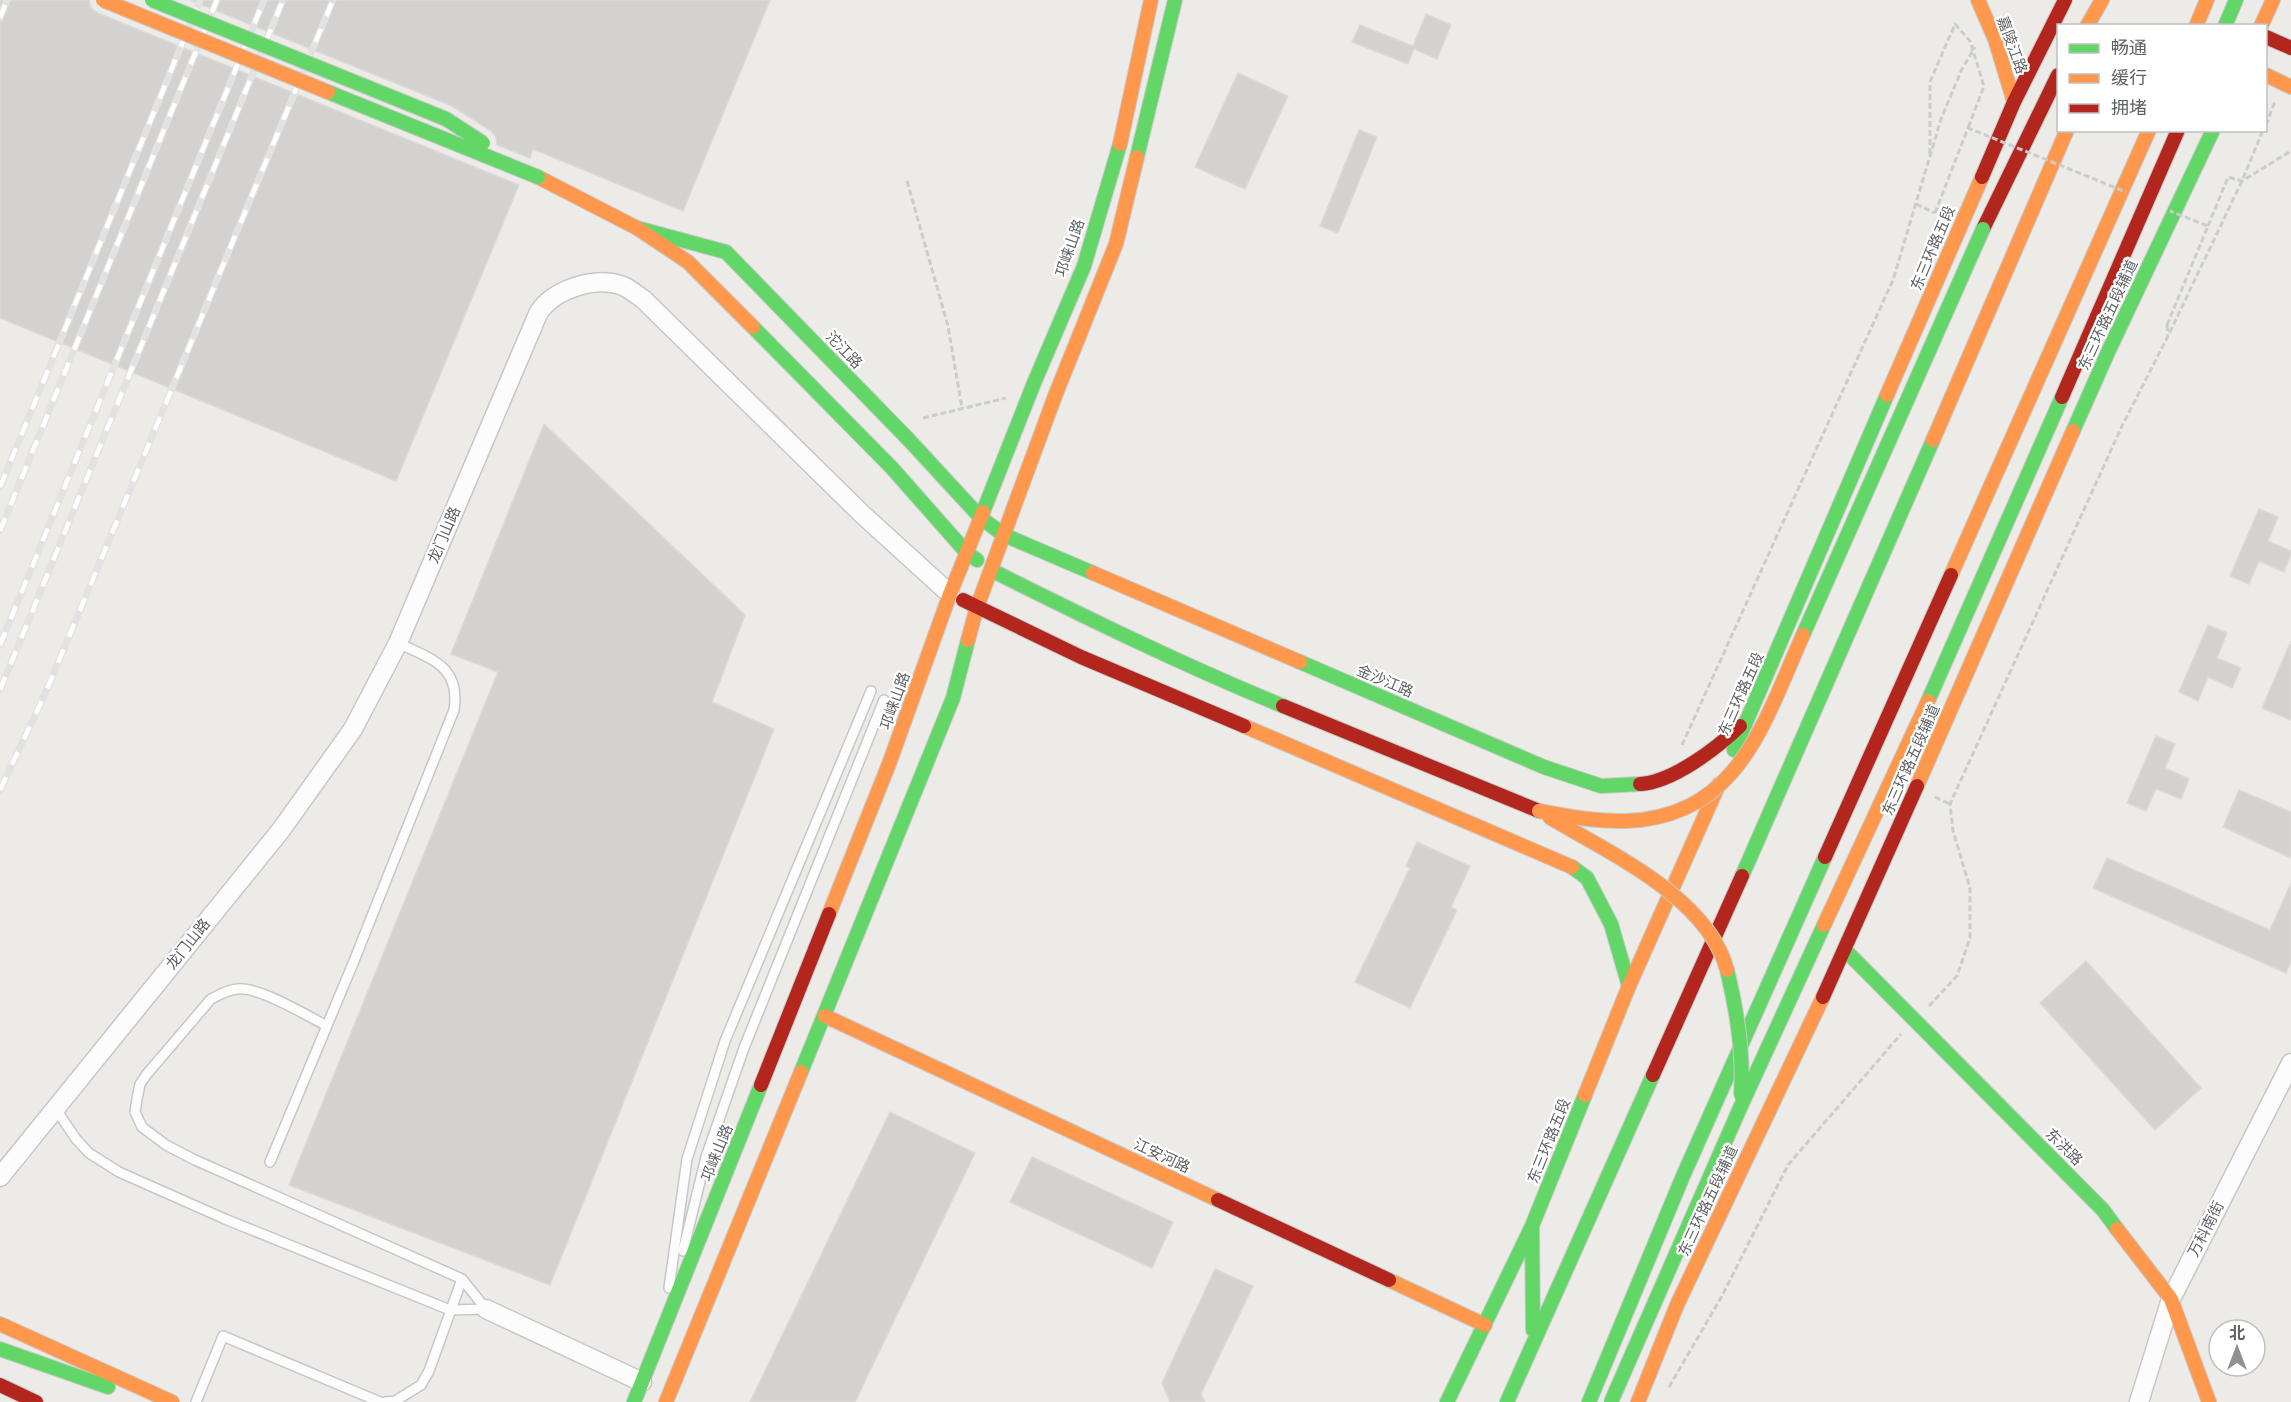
<svg xmlns="http://www.w3.org/2000/svg" width="2291" height="1402" font-family="Rubik,'Noto Sans SC',sans-serif">
<rect width="100%" height="100%" fill="#ecebe8"/>
<!-- building -->
<path fill="#d3d2d1" stroke="#dcdad7" stroke-width="1.5" d="M0,0h89l2,8 7,5 421,172 -123,296 -396,-163z
M190,0h580l-87,211 -150,-62 -3,9 -33,-13 -1,-8 -5,-6 -39,-25z
M1426,14l25,11 -14,34 -23,-10 -6,15 -56,-22 8,-17 53,21z
M1238,73l50,23 -43,93 -50,-22z
M1359,130l18,7 -39,96 -18,-7z
M544,424l201,191 -33,87 62,27 -224,556 -261,-100 209,-513 -47,-18z
M2259,509l19,8 -10,24 23,10v3l-7,18 -25,-11 -10,23 -19,-8z
M2208,625l19,8 -10,25 24,10 -9,20 -24,-11 -10,24 -19,-9z
M2291,641v79l-29,-12z
M2156,736l19,8 -10,24 24,11 -8,20 -25,-10 -10,22 -19,-8z
M2239,790l52,22v46l-68,-31z
M1417,842l53,24 -19,41 6,3 -47,98 -55,-26 55,-114 -4,-2z
M2107,858l163,72 21,-47v78l-5,12 -193,-85z
M2086,961l115,127 -46,42 -115,-127z
M890,1112l85,41 -120,249h-105z
M1032,1157l141,65 -21,46 -142,-66z
M1215,1269l38,17 -52,108 4,8h-35l-8,-19z"/>
<g fill="none" stroke-linecap="round" stroke-linejoin="round">
<defs>
<path id="lane" d="M327,1026c-21,-11 -69,-40 -90,-37 -10,1 -18,6 -26,10l-64,75 -7,10 -3,15 -2,13 7,15 24,18 29,15 267,119 24,30
M55,1108l21,31 13,14 30,19 106,47 225,91 36,-1
M270,1162l84,-201 100,-251c7,-44 -23,-51 -56,-67
M683,1251l23,-94 38,-109 140,-348
M669,1288l18,-129 38,-118 146,-350
M196,1402l27,-66 157,66
M385,1402l10,-1 26,-16 8,-14 33,-92"/>
<path id="street" d="M0,1177l281,-347 72,-101 45,-86 131,-308c4,-8 7,-19 12,-26 17,-21 56,-33 82,-23 7,3 14,9 20,13l219,215 88,80
M486,1309l156,73
M2139,1402l32,-103 120,-236"/>
<path id="fast" d="M2225,26l11,-26
M1137,157l38,-157
M637,228l89,24 183,188 72,78 23,17 89,38
M753,327l139,141 75,85 10,7
M2073,431l36,-81 104,-220
M983,512l51,-129 50,-117 36,-122
M991,570c96,48 192,95 292,136
M1300,662l244,105 57,19 39,-2
M1734,750l153,-355
M1572,867l15,11 24,46 18,62
M1742,876l191,-436
M1845,950l258,260 14,19
M801,1072l152,-374 15,-58
M1532,1226l1,104
M0,1349l108,38
M634,1402l127,-317
M1447,1402l85,-176 53,-131
M1507,1402l146,-327
M1589,1402l94,-226 142,-319"/>
<path id="slow" d="M1978,0l17,39 19,63
M2087,26l15,-26
M2196,26l11,-26
M2261,26l12,-26
M2266,75l25,12
M1120,144l31,-144
M538,177l99,51 51,34 65,65
M1887,395l95,-218
M1933,440l134,-310
M1093,573l207,89
M1951,575l198,-445
M968,640l9,-33 78,-211 61,-152 21,-87
M1244,726l328,141
M1917,786l156,-355
M829,914l60,-150 61,-170 33,-82
M825,1016l393,184
M1585,1095l44,-109 90,-202
M2117,1229l54,70 38,103
M1389,1280l96,45
M0,1324l172,78
M666,1402l135,-330
M1638,1402l39,-97 146,-308"/>
<path id="jam" d="M2266,37l25,11
M1982,177l32,-75 51,-102
M1983,229l75,-154
M963,600l118,57 163,69
M1283,706l256,105
M1640,784c33,-2 77,-36 100,-58
M1825,857l126,-282
M1823,997l94,-211
M1653,1075l89,-199
M761,1085l68,-171
M1218,1200l171,80
M0,1385l36,17"/>
</defs>
<!-- lane casing -->
<use href="#lane" stroke="#c7c7c7" stroke-width="12"/>
<!-- street casing -->
<use href="#street" stroke="#c7c7c7" stroke-width="21"/>
<!-- fast casing -->
<use href="#fast" stroke="#c9c9c9" stroke-width="16"/>
<!-- slow casing -->
<use href="#slow" stroke="#c9c9c9" stroke-width="16"/>
<!-- jam casing -->
<use href="#jam" stroke="#c9c9c9" stroke-width="16"/>
<!-- path -->
<path stroke="#cacdcb" stroke-width="3" stroke-dasharray="6 3" stroke-linecap="butt" d="M2266,125l9,-24
M1930,154v-72l25,-58 15,17 14,45 -16,42
M907,181l41,145 14,82
M1916,204l19,9
M2208,226l20,-49 14,4 49,-30
M2167,325l1,10
M923,418l83,-20
M1682,745l211,-465 48,-161 21,-50 13,-22
M1935,797l15,7
M1929,1006l28,-30 13,-38v-50l-17,-57 -3,-27 172,-378 46,-90 74,-155 21,-51
M1669,1387l53,-91 66,-131 113,-131"/>
<!-- lane -->
<use href="#lane" stroke="#fcfcfc" stroke-width="9"/>
<!-- street -->
<use href="#street" stroke="#fcfcfc" stroke-width="18"/>
<!-- fast -->
<use href="#fast" stroke="#63d668" stroke-width="14"/>
<!-- slow -->
<use href="#slow" stroke="#ff974d" stroke-width="14"/>
<!-- jam -->
<use href="#jam" stroke="#b3261e" stroke-width="14"/>
<defs>
<path id="rail" d="M0,18l7,-18
M0,487l200,-487
M0,531l217,-531
M0,645l264,-645
M0,690l283,-690
M0,790l44,-94 39,-93 250,-603"/>
</defs>
<!-- rail casing -->
<use href="#rail" stroke="#e3e2e2" stroke-width="7"/>
<!-- rail -->
<use href="#rail" stroke="#fff" stroke-width="4.5" stroke-dasharray="14" stroke-linecap="butt"/>
<defs>
<path id="fast-bridge" d="M152,0l294,119 37,24
M328,92l210,85
M1803,635l180,-406
M1928,701l134,-304
M1727,970c10,41 17,83 14,125
M1611,1402l129,-294 84,-183"/>
<path id="slow-bridge" d="M103,0l225,92
M1539,811c29,5 57,11 87,10 113,-4 138,-99 177,-186
M1549,817c60,36 159,80 178,153
M1824,925l104,-224"/>
<path id="jam-bridge" d="M2062,397l116,-267"/>
</defs>
<!-- fast-bridge casing -->
<use href="#fast-bridge" stroke="#c9c9c9" stroke-width="16" stroke-linecap="butt"/>
<!-- slow-bridge casing -->
<use href="#slow-bridge" stroke="#c9c9c9" stroke-width="16" stroke-linecap="butt"/>
<!-- jam-bridge casing -->
<use href="#jam-bridge" stroke="#c9c9c9" stroke-width="16" stroke-linecap="butt"/>
<!-- path-bridge -->
<path stroke="#cacdcb" stroke-width="3" stroke-dasharray="6 3" stroke-linecap="butt" d="M1935,213l33,-85 158,64
M2167,325l41,-99 -38,-15"/>
<!-- fast-bridge -->
<use href="#fast-bridge" stroke="#63d668" stroke-width="14"/>
<!-- slow-bridge -->
<use href="#slow-bridge" stroke="#ff974d" stroke-width="14"/>
<!-- jam-bridge -->
<use href="#jam-bridge" stroke="#b3261e" stroke-width="14"/>
</g>
<g text-anchor="middle" stroke-width="4.5" stroke-linejoin="round" paint-order="stroke">
<!-- street labels -->
<g font-size="15" fill="#5e6165" stroke="#fff">
<text transform="translate(2012 45) rotate(70)" y="5">嘉陵江路</text>
<text transform="translate(1070 248) rotate(-71)" y="5">邛崃山路</text>
<text transform="translate(1933 248) rotate(-67)" y="5">东三环路五段</text>
<text transform="translate(2108 315) rotate(-65)" y="5">东三环路五段辅道</text>
<text transform="translate(844 350) rotate(46)" y="5">沱江路</text>
<text transform="translate(444 535) rotate(-67)" y="5">龙门山路</text>
<text transform="translate(1385 681) rotate(23)" y="5">金沙江路</text>
<text transform="translate(1741 694) rotate(-66)" y="5">东三环路五段</text>
<text transform="translate(895 701) rotate(-70)" y="5">邛崃山路</text>
<text transform="translate(1911 760) rotate(-66)" y="5">东三环路五段辅道</text>
<text transform="translate(188 944) rotate(-51)" y="5">龙门山路</text>
<text transform="translate(1549 1141) rotate(-68)" y="5">东三环路五段</text>
<text transform="translate(2064 1147) rotate(45)" y="5">东洪路</text>
<text transform="translate(717 1153) rotate(-68)" y="5">邛崃山路</text>
<text transform="translate(1162 1156) rotate(25)" y="5">江安河路</text>
<text transform="translate(1708 1201) rotate(-65)" y="5">东三环路五段辅道</text>
<text transform="translate(2206 1229) rotate(-63)" y="5">万科南街</text>
</g>
</g>
<!-- legend -->
<rect x="2057" y="24" width="210" height="108" fill="#ffffff" stroke="#bfc0c1" stroke-width="1.5"/>
<rect x="2069" y="44" width="30" height="9" fill="#63d668" stroke="#bfc0c1" stroke-width="1.5"/>
<text x="2111" y="54" font-size="18" fill="#5e6165">畅通</text>
<rect x="2069" y="74" width="30" height="9" fill="#ff974d" stroke="#bfc0c1" stroke-width="1.5"/>
<text x="2111" y="84" font-size="18" fill="#5e6165">缓行</text>
<rect x="2069" y="104" width="30" height="9" fill="#b3261e" stroke="#bfc0c1" stroke-width="1.5"/>
<text x="2111" y="114" font-size="18" fill="#5e6165">拥堵</text>
<!-- north arrow -->
<g transform="translate(2237 1348)"><circle r="28" fill="#ffffff" stroke="#bfc0c1" stroke-width="1.5"/>
<path d="M0-4.5L10 22L0 15L-10 22Z" fill="#909193"/>
<text y="-9" font-size="16" font-weight="bold" text-anchor="middle" fill="#5e6165">北</text>
</g>
</svg>
